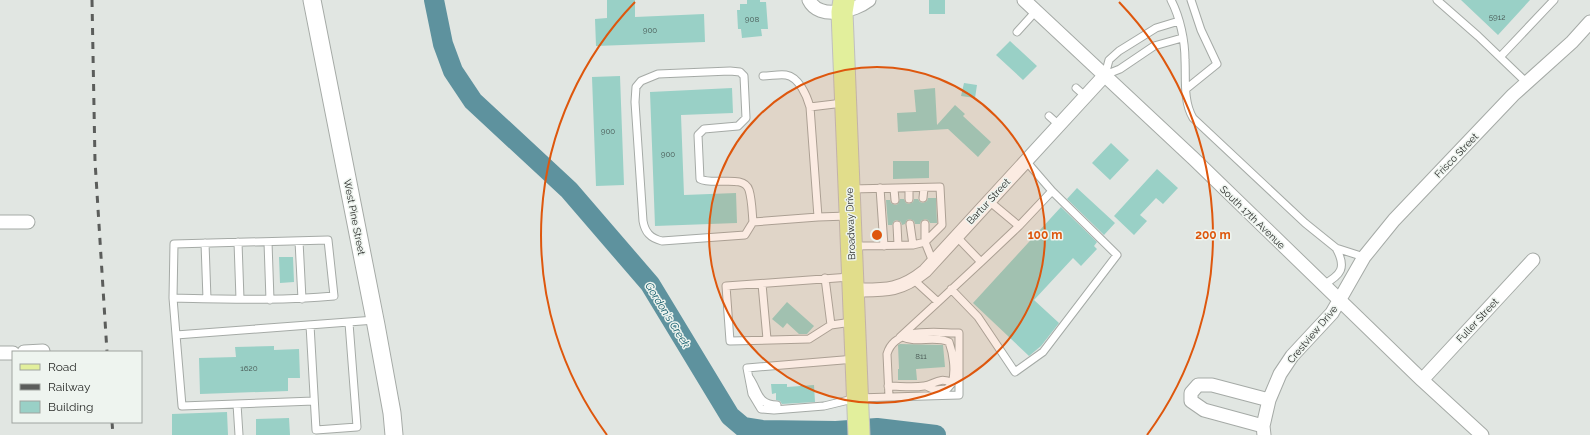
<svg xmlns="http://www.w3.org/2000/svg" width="1590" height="435" font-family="Raleway,sans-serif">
<rect width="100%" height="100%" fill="#e1e6e2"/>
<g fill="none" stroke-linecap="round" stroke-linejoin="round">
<!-- river -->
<path stroke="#5e929e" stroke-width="20" d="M434,0l9,44 10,27 20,30 96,89 81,94 80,132 13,11 19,3 74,1 41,-3 59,7"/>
</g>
<!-- building -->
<path fill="#99d0c6" d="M607,0h28v17l69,-3 1,28 -109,4 -1,-27 12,-1z
M747,0h13v2h6l2,27h-7l1,7 -20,2 -1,-9h-3l-1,-19h3v-6h7z
M929,0h16v14h-16z
M1461,0h69l-32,35z
M1010,41l27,25 -14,14 -27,-25z
M620,76l4,109 -28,1 -4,-109z
M964,83l13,2 -2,13 -14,-2z
M732,88l1,25 -52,2 3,80 52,-2 1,30 -82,3 -5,-134z
M935,88l2,37 18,-20 10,9 -2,2 28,26 -13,15 -30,-28 -50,3 -1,-19 19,-1 -2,-22z
M1111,143l18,17 -19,20 -18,-17z
M893,161h36v17l-36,1z
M1157,169l21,19 -15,16 -7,-6 -16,17 7,6 -13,14 -20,-19z
M1077,188l38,35 -11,12 -37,-36z
M928,198h8l1,25h-7l-2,-3 -3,-1 -4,2 -1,3h-5l-1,-3 -4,-2 -3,1 -2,4 -3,1 -1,-3 -4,-2 -3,1 -2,4h-4l-2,-25h4l1,3 4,2 3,-1 2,-5h4l2,4 3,1 4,-2 1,-3h4l2,3 3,1 4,-2z
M1061,207l36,35 -3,4 3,3 -16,17 -8,-8 -39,42 25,23 -18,23 -12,10 -56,-53z
M279,257h14l1,25 -14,1z
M787,302l27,24 -7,8h-8l-12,-11 -4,5 -11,-9z
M900,344l43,1 2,22 -29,2 1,11h-19v-11h1l-1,-24z
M274,346v4l25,-1 1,29h-12v13l-88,3 -1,-36 37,-1 -1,-10z
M771,384h16v3l27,-2 1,17 -33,2 -2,-3 -4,-1v-7l-4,1z
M227,412l1,23h-56v-21z
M289,418l1,17h-34v-16z"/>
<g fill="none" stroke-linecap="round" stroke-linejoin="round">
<defs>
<path id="service" d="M1171,0c9,17 14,41 14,60 1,19 -2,41 8,58l112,105 31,25 28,9
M1437,0l41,36 49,47
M1017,32l19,-21
M1500,57l54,-57
M1105,75l4,-15 10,-9 37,-23 23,-7
M1105,75l15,-6 34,-23 28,-8
M763,76c7,0 16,-2 23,-1 13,2 21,21 24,32l8,110 30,-1
M1076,88l9,8
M1186,89l31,-25 -16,-34 -10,-30
M810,107l33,-4
M1049,116l10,9
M880,188l4,58
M909,188v11
M851,189l89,-2 2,38 -17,17 8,20
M894,189l1,11
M923,198l1,-10
M989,201l30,25
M753,222c-1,-11 -1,-22 -4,-32 -5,-16 -35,-4 -49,-11l-2,-44 6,-6 34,-3 8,-8 -2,-42 -4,-4 -10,-1 -72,3 -17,7 -5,6 -1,15 8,119c2,11 7,17 19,20l83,-6 8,-13 65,-5
M910,224l3,21
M897,225l1,20
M299,241l3,58
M238,242l2,57
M268,242l2,58
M205,243l2,56
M853,246l60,-1 12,-3v-18
M981,262l38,-36 33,-35 -26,-30
M850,277l-124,9 4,55 79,-2 22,-14 21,-3
M825,278l6,47
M762,284l5,55
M1323,285c18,-10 24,-17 13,-37
M951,289l27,28 37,55 28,-20 74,-97 -65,-64
M173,298c54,1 108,3 161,-2l-6,-56 -154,4 -1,54 3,37 199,-15
M938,302l43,-40 -25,-26
M310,325l6,105 41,-3 -8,-104
M176,335l6,71 132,-5
M900,337l38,-35 -24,-22
M855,359l-108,9 5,26 9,15 13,1 50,-4 33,-8 102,-3v-62c-23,0 -64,-7 -72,21l2,43
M749,377c10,14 8,28 28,28
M888,386c12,0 24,2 36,0 10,-1 15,-10 28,-3 4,-12 1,-30 -3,-41 -15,-7 -32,2 -46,-5
M926,386l9,4 12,-1 5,-6
M237,404l2,31"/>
<path id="minor" d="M809,0c10,21 46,11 60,0
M1024,0l170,159 228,221 60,55
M0,222h28
M853,290c31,0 46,2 72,-19l180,-196
M24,352l19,-1
M0,353h13
M1422,380l111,-120
M1263,426l-59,-16 -13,-9v-8l7,-8h14l57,15
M1264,435l-1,-9 6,-26 11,-26 12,-18 40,-43 32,-56 30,-37 119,-125 59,-53 18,-20"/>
<path id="tertiary" d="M312,0l64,325 16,88 2,22"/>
<path id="primary" d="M844,0l-2,12 17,423"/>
</defs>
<!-- service casing -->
<use href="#service" stroke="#a5aaa6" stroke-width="9"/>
<!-- minor casing -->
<use href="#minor" stroke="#a5aaa6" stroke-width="15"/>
<!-- tertiary casing -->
<use href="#tertiary" stroke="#a5aaa6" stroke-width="19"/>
<!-- primary casing -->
<use href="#primary" stroke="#bfbfbf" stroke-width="23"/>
<!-- service -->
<use href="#service" stroke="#fff" stroke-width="7"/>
<!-- minor -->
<use href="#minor" stroke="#fff" stroke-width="13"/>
<!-- tertiary -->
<use href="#tertiary" stroke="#fff" stroke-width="17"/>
<!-- primary -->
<use href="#primary" stroke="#e2ef9c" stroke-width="21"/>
<!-- rail -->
<path stroke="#5b5d5b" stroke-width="3" stroke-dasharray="7 7" stroke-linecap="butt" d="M92,0l3,161 12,191
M112,422l1,13"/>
</g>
<!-- distance rings -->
<circle cx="877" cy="235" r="168" fill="#de570d" fill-opacity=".12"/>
<g fill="none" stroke="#de570d" stroke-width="2">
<circle cx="877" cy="235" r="168"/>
<path d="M607 435A336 336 0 0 1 635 2M1119 2A336 336 0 0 1 1147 435"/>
</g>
<g text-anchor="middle" stroke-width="3" stroke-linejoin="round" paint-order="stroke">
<!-- number labels -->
<g font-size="8" fill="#455450">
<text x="1497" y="20">5912</text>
<text x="752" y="22">908</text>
<text x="650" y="33">900</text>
<text x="608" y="134">900</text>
<text x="668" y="157">900</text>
<text x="921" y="359">811</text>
<text x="249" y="371">1620</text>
</g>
<!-- street labels -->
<g font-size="10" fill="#292b29" stroke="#eef4ef">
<text transform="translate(1456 155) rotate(-46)" y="4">Frisco Street</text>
<text transform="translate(988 201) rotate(-47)" y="4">Bartur Street</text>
<text transform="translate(355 217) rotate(79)" y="4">West Pine Street</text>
<text transform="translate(1253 217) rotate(44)" y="4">South 17th Avenue</text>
<text transform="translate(850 224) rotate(-92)" y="4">Broadway Drive</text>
<text transform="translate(1477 320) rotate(-47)" y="4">Fuller Street</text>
<text transform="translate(1312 334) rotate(-50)" y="4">Crestview Drive</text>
</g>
<!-- water labels -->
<g font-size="11" font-style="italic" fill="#125b6a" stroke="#eef4ef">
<text transform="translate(668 315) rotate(58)" y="4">Gordon's Creek</text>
</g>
</g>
<circle cx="877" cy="235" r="6" fill="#de570d" stroke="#eef4ef" stroke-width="2"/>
<g font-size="12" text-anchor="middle" font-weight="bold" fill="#de570d" stroke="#eef4ef" stroke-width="3" stroke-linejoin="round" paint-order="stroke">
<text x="1045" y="239">100 m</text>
<text x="1213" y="239">200 m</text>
</g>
<!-- legend -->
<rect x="12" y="351" width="130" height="72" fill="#eef4ef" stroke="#9fa4a0"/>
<rect x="20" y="364" width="20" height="6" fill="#e2ef9c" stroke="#9fa4a0"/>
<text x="48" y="371" font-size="12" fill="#292b29">Road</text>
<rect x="20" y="384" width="20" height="6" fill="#5b5d5b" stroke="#9fa4a0"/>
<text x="48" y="391" font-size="12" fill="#292b29">Railway</text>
<rect x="20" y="401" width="20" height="12" fill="#99d0c6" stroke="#9fa4a0"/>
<text x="48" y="411" font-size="12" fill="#292b29">Building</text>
</svg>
